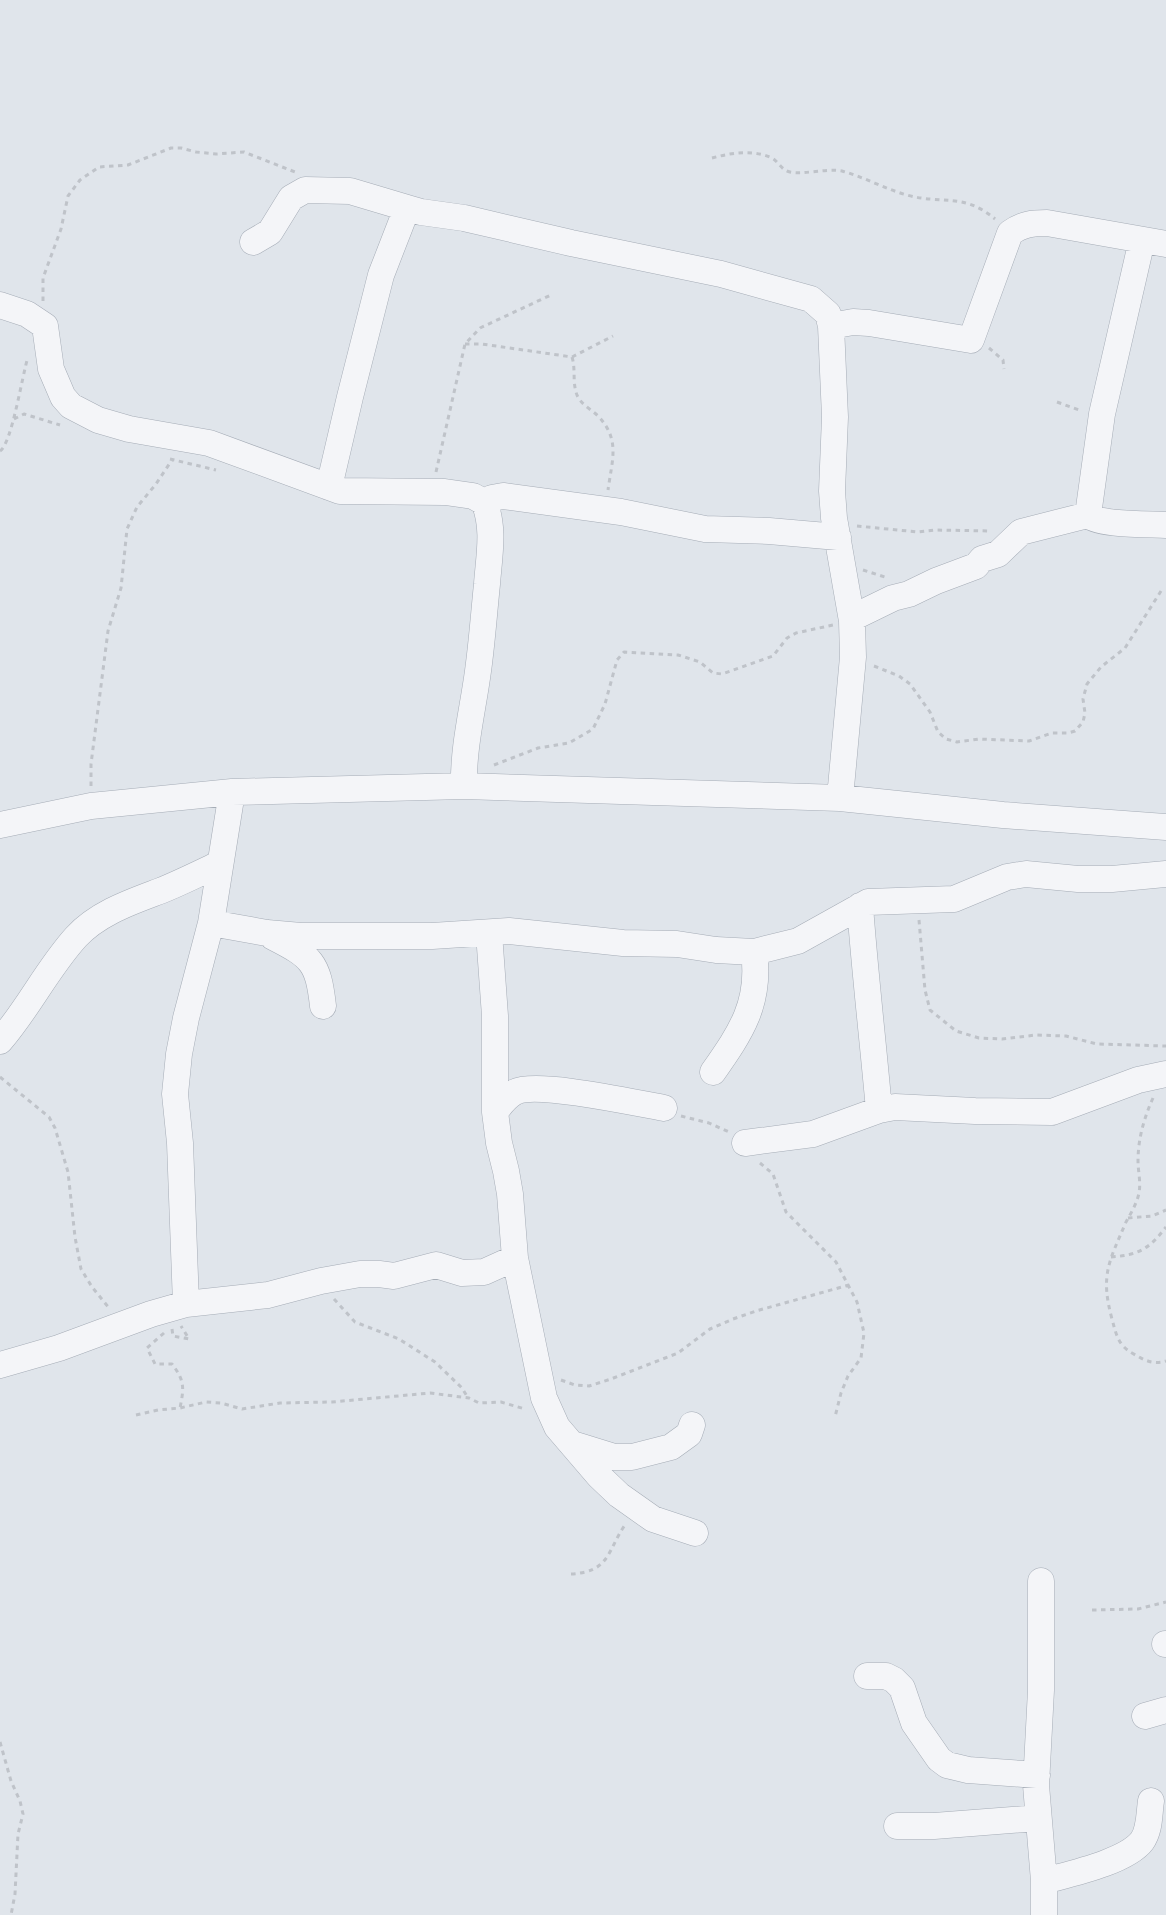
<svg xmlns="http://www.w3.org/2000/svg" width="1166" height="1915" font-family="'PT Sans Narrow',sans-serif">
<rect width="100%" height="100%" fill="#e0e5eb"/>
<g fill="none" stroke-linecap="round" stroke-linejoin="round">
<defs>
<path id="minor" d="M1142,240l-40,174 -14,101c8,10 62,9 78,10
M253,242l17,-10 21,-34 14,-8 45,1 57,17
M0,305l27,9 18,12 6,43 12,28 8,9 27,14 31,9 80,14 131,48 105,1 28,4 11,6c11,26 5,54 3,82 -3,29 -5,58 -9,87 -5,38 -15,76 -14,115
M831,326l22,-4 16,1 102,17 39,-107c13,-9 22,-10 37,-10l119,21
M329,487l21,-90 31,-122 26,-67 14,4 43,6 107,25 150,31 90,25 17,15 3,12 4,91 -3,74 2,27 18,103 1,36 -13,141
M484,502l8,-4 11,-2 118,16 84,17 64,2 69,6
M852,618l41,-20 16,-4 27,-13 40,-15 6,-7 16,-5 23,-22 67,-17
M0,825l91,-19 141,-14 232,-6 376,12 163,17 163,12
M860,906c5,68 13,136 19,204
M211,923l56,10 34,3h131l77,-5 114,12 54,1 39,6 38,2 44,-11 70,-39 86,-3 53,-22 19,-3 52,5h34l54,-5
M489,933l6,83v96l4,31 7,28 4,23 5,64 29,140 13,29 42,49 20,19 34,24 42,14
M273,937c39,20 45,25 50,69
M0,1041c28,-32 47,-72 76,-104 22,-24 55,-35 84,-46 20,-8 40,-18 59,-27
M713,1072c28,-40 48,-69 41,-120
M495,1112c6,-8 11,-15 20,-20 22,-11 120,11 149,16
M745,1143l68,-9 66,-24 16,-3 80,4 77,1 86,-32 28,-6
M186,1304l-6,-161 -5,-49 4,-40 7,-36 25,-95 21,-131
M0,1365l59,-17 92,-34 35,-10 82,-9 53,-14 39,-7h19l15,2 42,-11 26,8 22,-1 31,-14
M572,1444l42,13h18l39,-10 18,-13 3,-9
M1041,1581v109l-5,95 8,96v34
M1165,1644h1
M867,1676h19l8,4 8,8 12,35 25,36 8,6 21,5 69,5
M1145,1716l21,-6
M897,1826h37l104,-8
M1044,1881c25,-7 82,-19 98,-40 8,-11 7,-27 9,-40"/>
</defs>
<!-- minor casing -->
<use href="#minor" stroke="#a5acb6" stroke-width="27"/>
<!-- path -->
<path stroke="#bfc3c9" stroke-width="3" stroke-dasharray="4.5 4.5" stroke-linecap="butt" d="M712,158c19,-5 40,-9 60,0 7,4 9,12 18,14 14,3 35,-4 52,-1 22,6 43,18 65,24 35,10 56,-3 88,24
M43,301v-23l18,-49 7,-33 12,-16 19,-13 29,-2 43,-17h10l15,4 20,2 28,-2 51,20
M465,344h17l90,13 41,-21
M989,348l14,12 1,9
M572,357c4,13 0,25 5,38 3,8 13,14 20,20 24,24 15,45 11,75
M1057,402l25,9
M14,419l10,-5 36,11
M0,451c12,-8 22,-75 28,-94
M170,459l46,11
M436,472l29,-128 15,-16 73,-34
M857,526l61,6 17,-2 56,1
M863,570l25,8
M874,666l25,10 11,8 20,28 8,20 8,7 11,3 22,-3 50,2 23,-8h16l7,-2 8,-9 2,-9 -2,-14 4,-15 14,-17 24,-19 36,-57
M494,765l44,-17 31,-5 24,-14 12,-25 12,-44 7,-8 54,3 22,7 13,11 9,1 51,-18 14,-18 9,-5 37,-8
M91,786v-22l17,-133 13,-43 6,-59 10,-22 19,-23 16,-24
M919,920l6,70 5,20 26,21 23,7 23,1 34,-4 30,1 31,8 69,2
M0,1077l49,40 6,11 13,44 7,65 6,32 11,18 17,21
M1153,1098c-9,20 -15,41 -15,63 0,10 3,21 1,32 -2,10 -8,20 -13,29 -17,40 -26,53 -14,97 4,15 6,26 20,34 12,7 20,12 34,8
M681,1116l28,7 20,9
M760,1163l13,11 13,38 50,50 21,40 7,31 -3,25 -13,18 -7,17 -6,24
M1128,1218l24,-2 14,-6
M1111,1257c28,-2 38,-8 55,-30
M334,1299l21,23 44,17 36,23 27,26 6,10
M172,1329l1,7 16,3 -8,-13
M164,1333l-17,15 8,16h17c13,17 12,24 8,44
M561,1380l14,5 14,1 22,-7 67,-26 32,-24 23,-10 23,-8 93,-26
M136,1415l22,-5 22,-2 26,-6 15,1 21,6 38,-6 52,-1 98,-9 39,5 10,5 22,-1 24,7
M571,1574c39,-2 36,-23 54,-49
M1092,1610l46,-1 28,-7
M0,1742l11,39 9,20 3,13 -5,20 -3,60 -4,21"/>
<!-- minor -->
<use href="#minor" stroke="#f4f5f8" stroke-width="26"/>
</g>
</svg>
